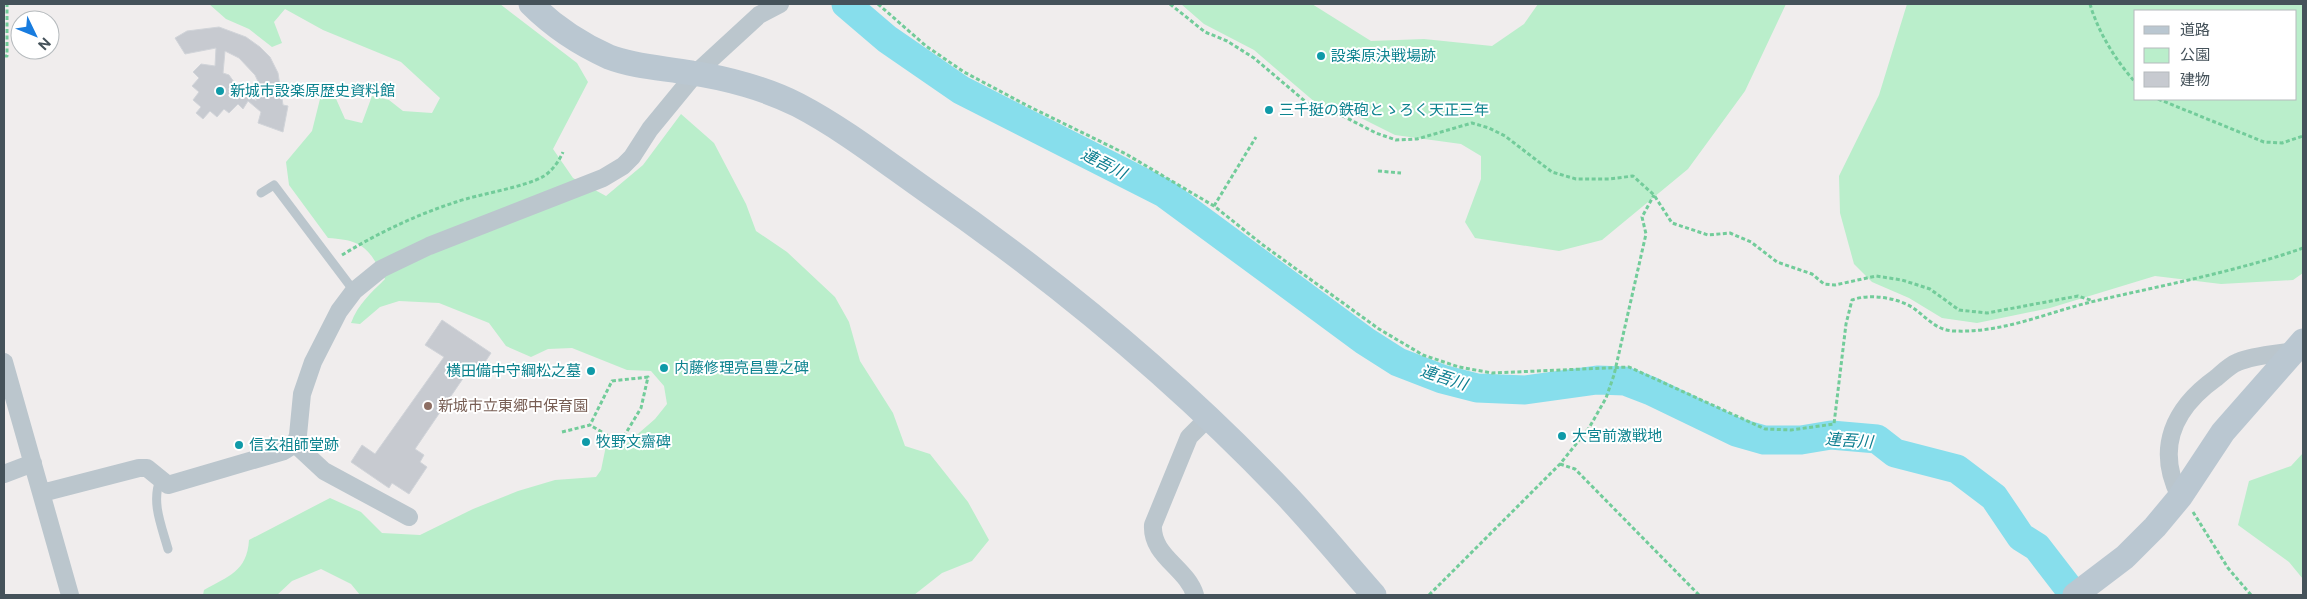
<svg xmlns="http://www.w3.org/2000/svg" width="2307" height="599" font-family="'Public Sans','Noto Sans JP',sans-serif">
<rect width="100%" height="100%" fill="#f0eded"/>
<!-- green -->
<path fill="#baeecb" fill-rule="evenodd" d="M209,4h291l77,59 11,19 -35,67 20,29 33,18 37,-31 38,-51 33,29 32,61 10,27 31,21 48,45 14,25 11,39 33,52 12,33 25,8 38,48 21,38 -17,21 -30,12 -28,22h-554l-9,-11 -30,-15 -29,12 -15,14h-74l1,-5c24,-14 43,-18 45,-50l81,-42 31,14 21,21 38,2 53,-26 45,-18 37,-11 41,-3 5,-7 6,-29 17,5 31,-27 12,-15 -3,-18 -13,-15 -24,-1 -55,-22 -24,1 -17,8 -25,-11 -17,-23 -50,-20 -40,-2 -19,6 -20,17 -9,-1c7,-19 20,-30 34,-44 -16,-30 -21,-39 -57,-41l-39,-53 -3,-23 26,-31 8,-32 13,-7 12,27 17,4 10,-27 17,4 14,11 29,2 8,-15 -39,-36 -78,-32 -38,-21 -11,13 8,21 -10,4 -23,-18 -23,-10z
M1181,4h131l59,37 53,-2 68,7 32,-22 14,-20h248l-41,87 -57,78 -86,71 -43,11 -84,-13 -10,-16 16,-43v-23l-20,-12 -66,-9 -38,-19 -41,-13 -62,-53 -50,-26z
M1907,4h396v269l-10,7 -72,4 -66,-8 -105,32 -73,15 -35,-5 -33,-20 -37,-16 -18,-18 -14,-51 -1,-37 40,-81zM2136,11h160v88h-160z
M2303,453v126l-14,-17 -51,-37 11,-44 42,-15z"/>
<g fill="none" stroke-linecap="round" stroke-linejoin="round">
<!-- river -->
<path stroke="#87deec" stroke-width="29" d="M846,4l41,35 74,51 203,103 201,148 33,21 44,17 35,9 48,2 72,-10 28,1 26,10 85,41 28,8h37l30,-5 46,4 18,14 62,16 37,28 27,40 16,10 37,48"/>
</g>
<!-- building -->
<path fill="#c7cad0" stroke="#d1d4d9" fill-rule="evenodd" d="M219,27l27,10 14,10 10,10 8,16 5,32 5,1 -5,26 -25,-9 3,-11 -13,-11 -5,8 -5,-5 -9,9 -5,-4 -7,8 -7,-6 -7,8 -7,-6 5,-6 -8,-7 6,-8 -7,-6 7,-8 -6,-6 8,-8 14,2 1,-18 -31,6 -10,-16 12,-7zM225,51l14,7 16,17 8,17 -7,2v7l-22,-19 -5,-7 -6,-2z
M442,320l49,33 -17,26 -8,-5 -51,75 9,6 -4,7 7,5 -18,27 -17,-11 -3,5 -38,-26 11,-17 13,9 69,-97 -19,-12z"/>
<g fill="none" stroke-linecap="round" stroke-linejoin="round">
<!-- path -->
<path stroke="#72cc9a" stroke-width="3" stroke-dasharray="4 2.5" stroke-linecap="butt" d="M878,4l48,42 38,26 64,34 98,48 88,52 49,39 116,84 44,26 36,12 33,6 137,-6 136,62 26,1 43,-6 12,-100 6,-24c18,-7 49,-2 64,10 13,10 22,21 39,21 49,2 93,-19 140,-30 69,-16 140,-29 208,-53
M1170,4l35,28 22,9 27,17 59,50 28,7 35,18 20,7 21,-1 55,-16 17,5 16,8 47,36 24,7h33l24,-3 21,19 18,28 36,12 22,-2 21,9 26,20 35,12 12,10 11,1 41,-9 26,4 28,9 29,21 28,3 91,-17 15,5
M2090,4c8,28 26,57 46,79
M4,56h3v-52
M2158,99l106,43 18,1 21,-7
M1378,171l23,2
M1214,206l42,-69
M342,255c36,-22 74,-40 114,-53 23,-8 70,-15 88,-26 9,-6 15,-15 19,-24
M562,432l28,-7 22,-44 36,-4 -7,31 -21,35 -30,-18
M1560,464l15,5 124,126
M2193,512l35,56 23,27
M1429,595l131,-131 29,-36 17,-30 8,-23 32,-141 -4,-17 12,-22"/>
<!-- lane -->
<path stroke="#bbc6cd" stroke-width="9" d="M261,193l13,-8 80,106
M160,480c-9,23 2,47 8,69"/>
<!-- street -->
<path stroke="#bbc6cd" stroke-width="18" d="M4,362l66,233
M295,444l29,27 85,46
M4,474l29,-11
M42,493l97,-25h8l21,17 116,-34 11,-7 3,-9 4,-41 11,-32 26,-51 15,-20 27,-22 48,-23 174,-68 20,-12 9,-9 18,-28 46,-56 63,-58 21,-11
M2180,497c-25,-49 -6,-89 36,-119 6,-5 14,-13 22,-16 16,-7 39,-8 57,-11
M1195,595c-8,-27 -44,-39 -42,-70l36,-88 19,-19"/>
<!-- secondary -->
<path stroke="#bac7d1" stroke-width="25" d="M531,4c23,23 49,40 78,53 26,10 56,11 83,16 34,5 75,16 106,32 46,24 89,58 132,88 128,89 249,189 357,303 30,32 58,66 87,99
M2075,595l50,-38 30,-30 25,-30 43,-65 80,-91"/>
</g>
<!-- markers -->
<g fill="#0f9aa8" stroke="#fff" stroke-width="2">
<circle cx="1321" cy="56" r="5"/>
<circle cx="220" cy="91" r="5"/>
<circle cx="1269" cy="110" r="5"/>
<circle cx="664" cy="368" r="5"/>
<circle cx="591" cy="371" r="5"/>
<circle cx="1562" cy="436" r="5"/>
<circle cx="586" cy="442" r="5"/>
<circle cx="239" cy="445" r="5"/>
</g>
<circle fill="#8d6e63" stroke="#fff" stroke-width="2" cx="428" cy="406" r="5"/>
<g text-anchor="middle" stroke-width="4" stroke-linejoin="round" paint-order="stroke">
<!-- culture labels -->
<g font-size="15" fill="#0d838f" stroke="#fff" text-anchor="start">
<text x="1331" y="61">設楽原決戦場跡</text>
<text x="230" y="96">新城市設楽原歴史資料館</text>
<text x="1279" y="115">三千挺の鉄砲とゝろく天正三年</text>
<text x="674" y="373">内藤修理亮昌豊之碑</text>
<text x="581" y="376" text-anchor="end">横田備中守綱松之墓</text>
<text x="1572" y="441">大宮前激戦地</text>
<text x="596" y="447">牧野文齋碑</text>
<text x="249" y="450">信玄祖師堂跡</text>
</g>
<!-- education labels -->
<g font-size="15" fill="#785e54" stroke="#fff" text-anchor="start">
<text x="438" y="411">新城市立東郷中保育園</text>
</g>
<!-- water labels -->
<g font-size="16" font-style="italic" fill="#0c7e90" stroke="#fff">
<text transform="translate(1104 163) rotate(27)" y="6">連吾川</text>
<text transform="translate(1444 377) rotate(18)" y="6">連吾川</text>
<text transform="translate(1849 440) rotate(4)" y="6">連吾川</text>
</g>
</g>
<!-- border -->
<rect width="2307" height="599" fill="none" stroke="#45525a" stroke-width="10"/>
<!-- legend -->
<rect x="2134" y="10" width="162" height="90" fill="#ffffff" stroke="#b5babd"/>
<rect x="2144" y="26" width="25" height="8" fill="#bac7d1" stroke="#b5babd"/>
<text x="2180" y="35" font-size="15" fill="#45525a">道路</text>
<rect x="2144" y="48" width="25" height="15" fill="#baeecb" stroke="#b5babd"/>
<text x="2180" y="60" font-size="15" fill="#45525a">公園</text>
<rect x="2144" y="72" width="25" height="15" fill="#c7cad0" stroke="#b5babd"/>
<text x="2180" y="85" font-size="15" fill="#45525a">建物</text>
<!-- north arrow -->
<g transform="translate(35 35) rotate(133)"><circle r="24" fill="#ffffff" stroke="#b5babd"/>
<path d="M0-4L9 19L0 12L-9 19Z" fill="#187cdf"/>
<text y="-8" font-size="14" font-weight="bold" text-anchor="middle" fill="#45525a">N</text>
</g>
</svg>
